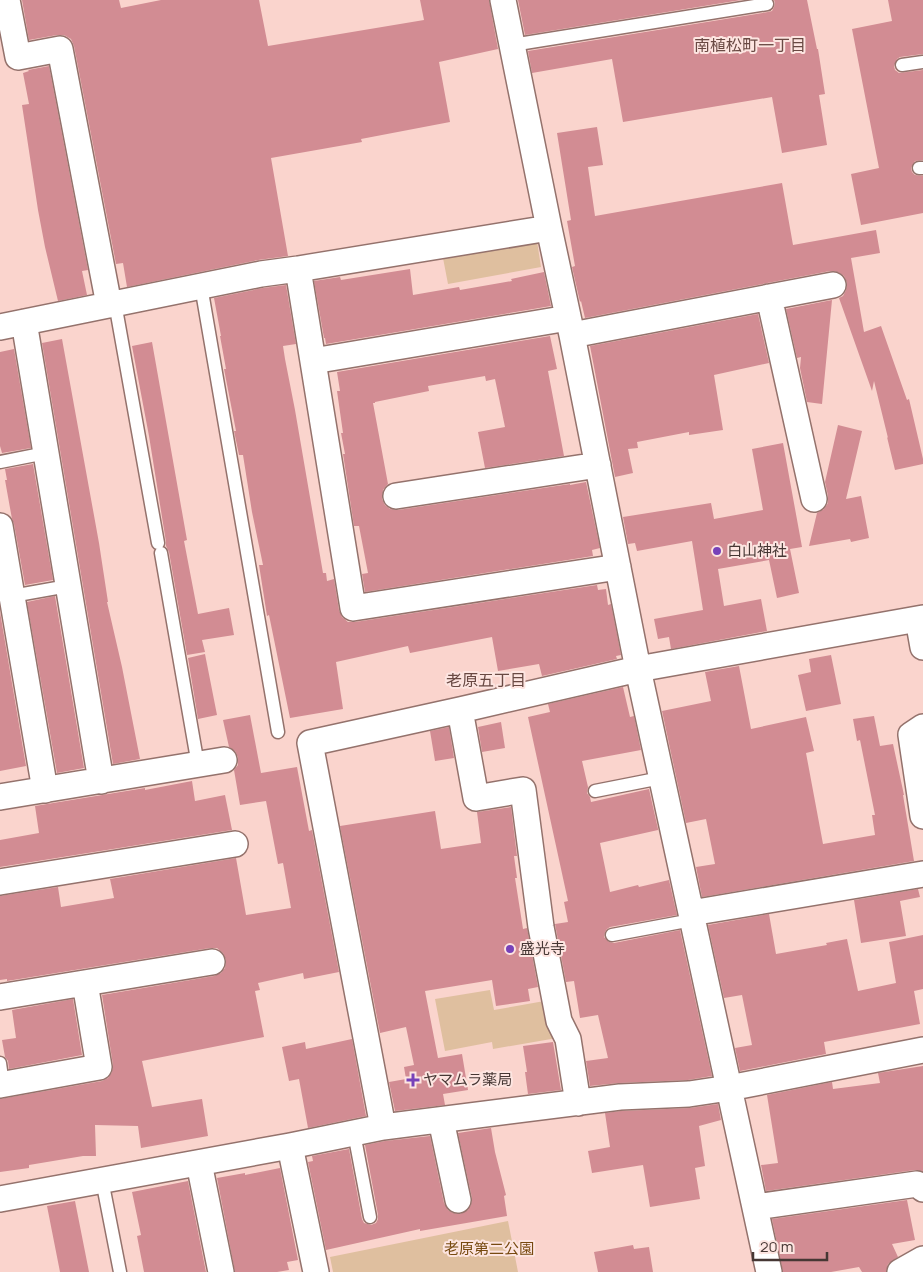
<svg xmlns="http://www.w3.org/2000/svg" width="923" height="1272" font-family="Manrope,'Noto Sans JP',sans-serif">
<rect width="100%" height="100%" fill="#fad4cd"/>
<!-- green -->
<path fill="#dfbf9f" d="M537,241l4,26 -93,17 -5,-26z
M490,990l4,20 56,-10 7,38 -64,11 -1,-7 -47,9 -10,-52z
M508,1221l10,51h-185l-3,-15z"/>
<!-- building -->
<path fill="#d28c93" d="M22,0h97l2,8 40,-8h98l9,46 156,-26 -4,-20h69l9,49 -59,13 11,60 -89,17 1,3 -91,16 17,98 -30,4 -131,27 -4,-24 -7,1 -42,-218 -3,-7 -7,-4h-7l-28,5z
M518,0h223l-216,35z
M774,0h33l10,49h1l7,45 -6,1 8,50 -45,8 -10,-56 -149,25 -11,-63 -80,14 -4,-22 240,-39 4,-1 2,-4 1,-4z
M888,0h35v54l-23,3 -3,2 -3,7 1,4 4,3 24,-3v90l-8,1 -4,7 1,4 3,3 8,1v37l-62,12 -10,-51 28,-6 -27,-139 40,-8z
M49,66l39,204 -6,1 5,24 -29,6 -13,-54 -7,-37 -16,-105 7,-1 -6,-31 6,-2 -1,-1z
M597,127l6,38 -15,2 7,49 187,-33 11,62 83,-15 4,23 -29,5 13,74 17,-6 26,74 2,-1 14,60v5l-28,6 -8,-33 1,1 -14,-57 -2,10 -33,-93 4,-2 3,-6 1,-7 -3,-7 -6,-4 -8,-1 -245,47 -4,-17 -1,1 -8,-35 3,-1 -8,-45 4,-1 -14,-87z
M410,269l3,26 46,-8 1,3 52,-9 -1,-2 33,-7 7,34 -225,38 -1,-6h-1l-10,-57 26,-4 1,3z
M286,285l10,59 -13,2 2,13 10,51 28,163h3l1,8 7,-2 5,31 3,7 6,5h7l242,-37 1,5 8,-1 2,16 3,-1 10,51 -5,1 1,3 -75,17 -3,-12 -41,7 -6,-34 -82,16 -2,-7 -72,16 7,47 -53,9 -21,-103 -2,1 -8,-51h4l-11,-53 -9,-57h-4l-5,-24h2l-12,-62h2l-6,-33h1l-7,-38 49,-10z
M832,300l-10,104 -15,-2 -7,-34 1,-11 -4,1 -11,-49z
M758,314l11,49 -55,12 9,55 -34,5v-3l-52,10 1,6 -10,1 5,24 -18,4 -25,-131z
M550,336l7,33 -9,2 16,85 -79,12 -7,-36 27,-5 -10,-48 -9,2 -1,-5 -57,10 1,5 -54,11v1h-2l15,81 -5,6 -1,9 3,6 5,4 8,1 172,-26v1l16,-3 14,66 -8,2 1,6 -228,36 -3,-18 6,-1 -9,-47h-5l-11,-72h2l-4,-21h2l-6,-42h3l-3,-19z
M62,339l37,204 9,59h-1l15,65 18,92 -27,5 -71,-421z
M152,342l35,198 -3,1 14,73 31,-6 5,27 -32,5 3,12 -18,3 -18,-103 -3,-6v-4l-17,-106 -17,-90z
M14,349l17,99 -29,5 -2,-7v-94z
M838,425l24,6 -16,68 15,-3 8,42 -18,4 -1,-3 -41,7 8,-33 7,-4 4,-6v-7l-3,-14z
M783,443l19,104 -12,2 9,44 -22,5 -8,-38 -51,9 6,37 37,-7 6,32 -96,18 -2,-12 -11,2 -4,-20 49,-9 -11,-69 -55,10 -2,-8 -7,1 -5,-27 88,-14 3,16 49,-9 -11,-61z
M33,464l20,116 -28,5 -11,-61 -2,-5 -7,-39h2l-2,-11z
M55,596l29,172 -27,5 -30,-171z
M0,612l26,154 -26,5z
M205,654l12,61 -19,4 -10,-61z
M831,655l10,49 -35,7 -8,-36 13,-3 -2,-13z
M739,666l12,63 55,-12 8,34 -8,2 17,91 52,-9 -3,-20h3l-15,-75 -3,1 -4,-22 21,-3 6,30 13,-2 11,51h-1l11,66 -212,36 -6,-30 19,-3 -9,-45 -20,4 -24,-112 49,-10 -6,-29z
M623,687l7,30 4,-1 7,34 -59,11 6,26 -1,6 3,4 1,5 58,-13 9,40v1l-58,13 10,49 28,-7 1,2 30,-7 8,35 -67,12 -3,2 -2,3 -1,5 5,5 5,1 66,-13 32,146 -24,4 -69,3 -29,3 -4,-25 22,-3 -10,-43 -18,3 -6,-37 -8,1 -11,-58 13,-2 -4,-20 4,-1 -40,-184 22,-5 -2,-8z
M250,715l11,58 36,-6 12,64 3,-1 27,142 -35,7 -1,-6 -45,10 2,7 -5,1 9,46 -122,24 10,46 50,-8 6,37 -67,12 -3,-22 -43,-1 1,31h-13l-54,9v3l-29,4v-73l102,-18 6,-3 4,-6 1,-7 -11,-70 112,-19 7,-3 4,-5 1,-8 -3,-7 -6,-5h-7l-203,33v-2l-7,1v-84l58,-9 3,20 53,-9 -4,-19 126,-21 10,57 45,-7 -8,-45 -5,1 -12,-63 -26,4 -6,-35 4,-5v-8l-3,-6 -6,-4 -6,-27z
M501,722l4,26 -23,4 -4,-25z
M449,727l5,31 -19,3 -5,-30z
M192,781l3,20 30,-6 7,35 -232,37v-27l39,-7 -4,-27 110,-18v2z
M511,807l6,49h-3l3,22h-2l8,51 4,-1 11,59 -10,2 2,12 -34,5 -4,-26 -67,11 13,67 24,-4 6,36 -25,4 2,11 -50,6 -6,-29 17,-3 -2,-12 10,-2 -8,-38 -26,6 -40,-207 95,-15 6,38 40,-6 -4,-31z
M918,889l2,8 -20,4 6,35 -45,7 -7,-43z
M769,914l7,40 51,-9 -1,-2 21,-4 11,52 38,-8 -7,-41 34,-7v54l-9,2 6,33 -96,18 2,12 -86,17 -5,-23 17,-3 -10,-50 -18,3 -16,-73z
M73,999l9,56 -73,14 -1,-8 -3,-4 -3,-17 14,-2 -4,-28z
M352,1039l14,77 -58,12 -9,-49 -10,2 -7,-34 23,-5 1,7z
M553,1042l8,48 -33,4 -3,-22h2l-4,-26z
M923,1066v105l-8,-1 -149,21 -5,-26 17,-2 -11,-68 65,-13 1,7 47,-6 -2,-10z
M718,1104l3,16 -22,6 6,40 -10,2 5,31 -50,8 -7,-42 -51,8 -4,-22 22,-4 -5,-34 16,-2 69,-3z
M491,1128l4,24 11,43 -2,1 3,20 -87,15v-2l-94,21 -18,-88 5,-1 -1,-5 37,-7 13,70 2,4 7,2 5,-2 2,-4v-4l-13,-70 20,-4 45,-5 14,67 4,7 5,3 7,1 8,-4 3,-5 1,-7 -14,-65z
M280,1168l18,92 -11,2 2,8 -12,2h-42l-18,-94 28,-5v2z
M188,1181l18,91h-62l-7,-36 4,-1 -9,-43z
M907,1200l8,40 -23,4 6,13 -10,7 -2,8h-24l-3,-5 -28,5h-48l-11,-53z
M75,1201l14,71h-29l-13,-66z
M633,1245l1,4 15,-2 4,25h-55l-4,-20z"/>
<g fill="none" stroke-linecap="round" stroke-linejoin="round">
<defs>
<path id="service" d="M512,45l255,-41
M902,65l21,-3
M919,168h4
M201,286l77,446
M115,303l43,240
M0,462l46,-9
M161,553l37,212
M12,596l56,-10
M595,791l66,-13
M612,935l80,-15
M0,1063l3,22
M354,1133l16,84
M102,1180l18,92"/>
<path id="minor" d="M7,0l11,57 42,-8 49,256
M503,0l46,228 23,107 66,334 131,603
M298,269l55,339 265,-41
M769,297l45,202
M24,322l77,459
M0,327l261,-53 37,-5 251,-41
M572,335l261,-50
M313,361l255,-43
M396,496l202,-31
M0,526l45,264
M918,619l5,28
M460,710l16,88 47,-8 18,137 18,94 9,18 10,64
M923,727l-12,8 12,81
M0,797l224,-37
M0,882l235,-38
M691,913l232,-39
M0,997l212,-35
M0,1085l99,-18 -14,-84
M441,1120l17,80
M383,1127l-73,-384 150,-33 178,-41 285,-51
M290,1146l26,126
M199,1163l22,109
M0,1199l290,-53 93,-19 237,-30 69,-3 40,-6 194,-38
M755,1207l162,-23 6,5
M900,1272l23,-13"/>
</defs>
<!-- service casing -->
<use href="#service" stroke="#94726c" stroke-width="15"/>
<!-- minor casing -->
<use href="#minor" stroke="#94726c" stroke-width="28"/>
<!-- service -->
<use href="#service" stroke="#fff" stroke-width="12"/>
<!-- minor -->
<use href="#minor" stroke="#fff" stroke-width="25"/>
</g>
<!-- markers -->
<g fill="#7742b9" stroke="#fde5e1" stroke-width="2">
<circle cx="717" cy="551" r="5"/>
<circle cx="510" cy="949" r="5"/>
<path d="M410.5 1072.5h5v5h5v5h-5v5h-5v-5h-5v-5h5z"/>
</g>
<g text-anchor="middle" stroke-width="4" stroke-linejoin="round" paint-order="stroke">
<!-- poi labels -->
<g font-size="15" fill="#463734" stroke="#fde5e1" text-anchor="start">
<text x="727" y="556">白山神社</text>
<text x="520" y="954">盛光寺</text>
<text x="423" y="1085">ヤマムラ薬局</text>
</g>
<!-- park labels -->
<g font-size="15" fill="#774a10" stroke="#fde5e1">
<text x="489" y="1254">老原第二公園</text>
</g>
<!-- neighbourhood labels -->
<g font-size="16" fill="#694943" stroke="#fde5e1">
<text x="750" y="51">南植松町一丁目</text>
<text x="486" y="686">老原五丁目</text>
</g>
</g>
<!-- scale -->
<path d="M753 1252v8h74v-8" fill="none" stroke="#463734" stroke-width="2.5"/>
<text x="760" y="1252" font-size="15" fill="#463734" stroke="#fde5e1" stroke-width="4" paint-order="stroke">20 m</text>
</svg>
